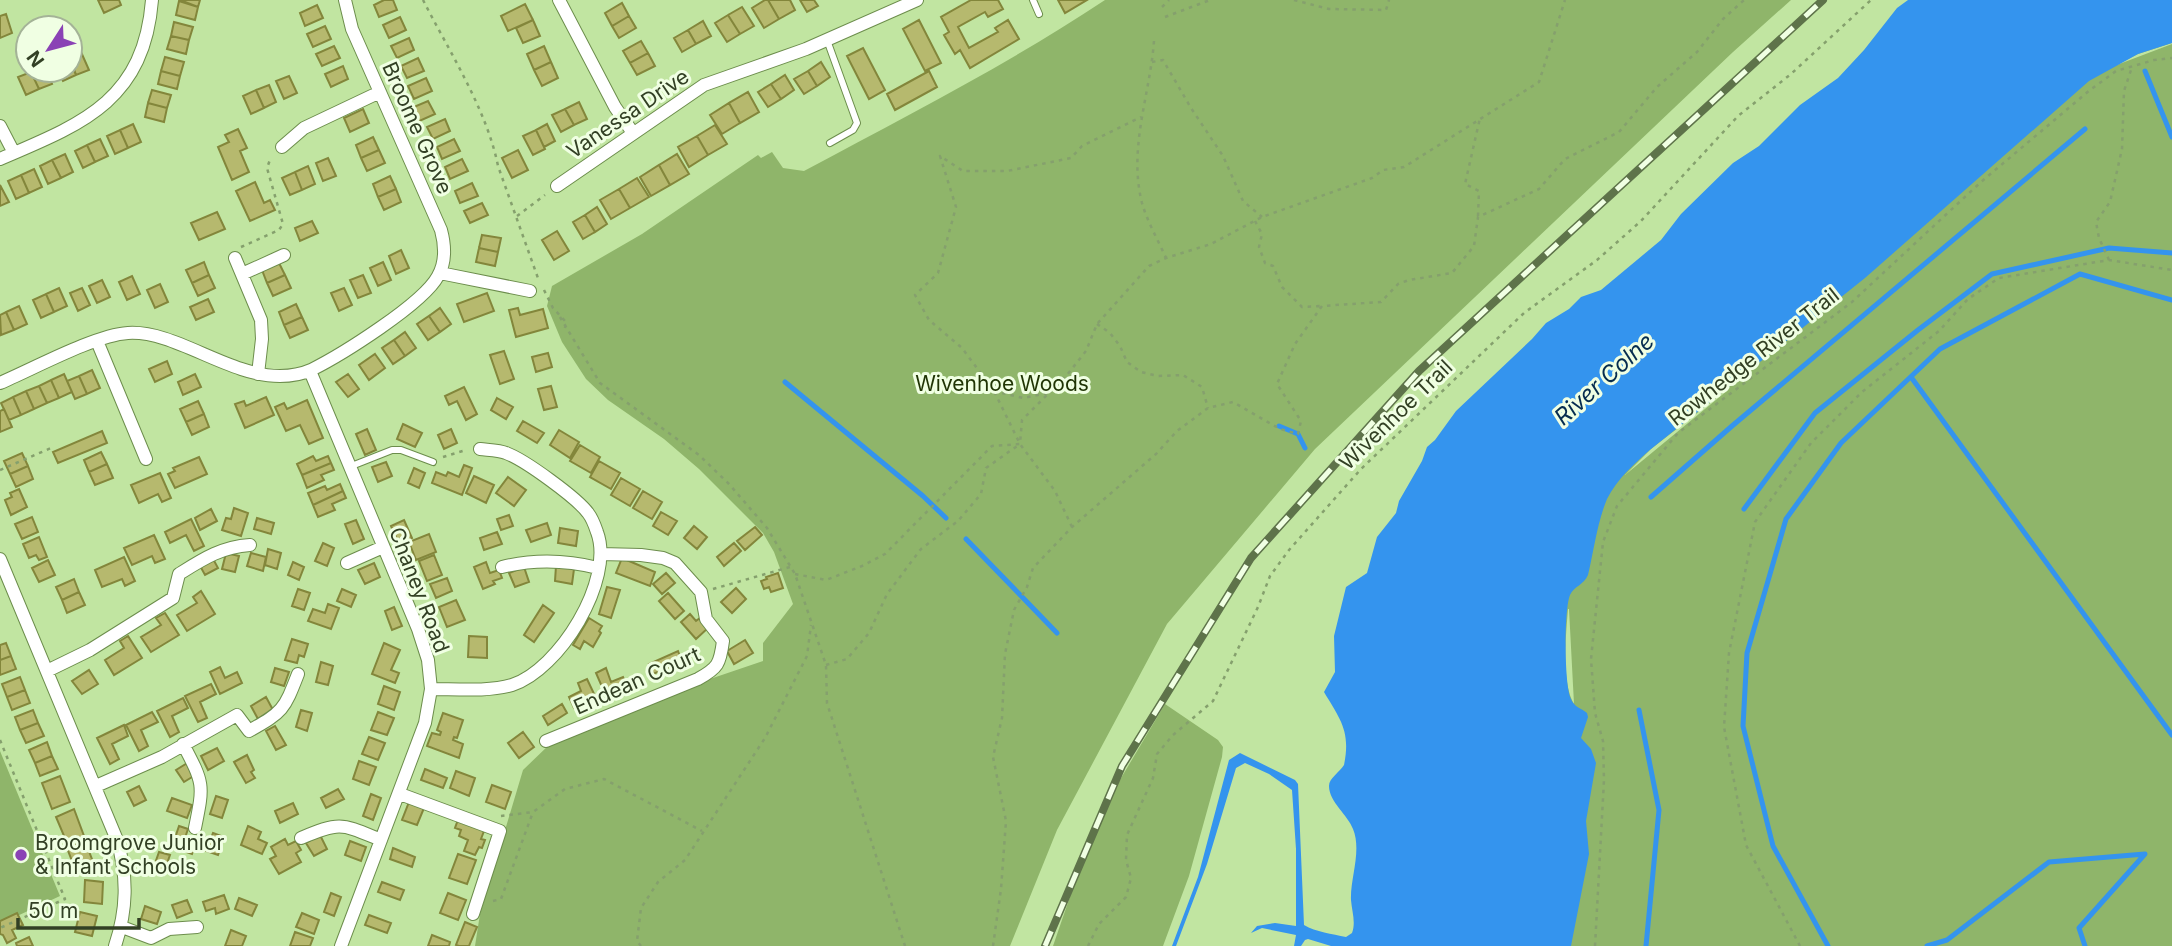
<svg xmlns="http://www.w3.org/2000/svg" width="2172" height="946" font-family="Inter,sans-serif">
<rect width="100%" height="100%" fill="#c1e5a1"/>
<!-- green -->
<path fill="#8fb56a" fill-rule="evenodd" d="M1105,0h686l-58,52 -418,397 -148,175 -110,206 -47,116h-535l5,-32 43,-144 27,-26 160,-65 53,-18v-18l30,-39 -19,-52 -11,-19 -64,-64 -35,-30 -56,-39 -22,-21 -24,-37 -15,-36 5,-20 90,-52 116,-79 3,3 11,-6 11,16 21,3c102,-55 205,-107 301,-171z
M2172,0v43l-34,11 -24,12 58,-22v902h-710l41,-377zM1728,389v1l-103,85 26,-26zM1568,609h1l5,95c-13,-22 -8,-69 -6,-95z
M1165,704l53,36 5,7 -1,10 -33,119 -26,70h-110l21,-61 37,-90z
M0,751l60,145 -60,28z"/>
<!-- water -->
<path fill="#3494ee" d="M1908,0h264v43l-34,11 -49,27 -224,197 -214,171c-16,14 -34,30 -44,50 -10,24 -13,51 -19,76 -4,10 -14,11 -18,20 -6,14 -6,90 1,104 3,8 10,9 16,14l1,4 -7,21 10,11 5,14 -10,58 3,33 -18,92h-240l-23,-7 -3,1 -4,6h-7l2,-11 -34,-7 -11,5 6,-7 18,-3 21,3v-77l-4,-59 -23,-16 -24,-11 -9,5 -29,96 -31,82h-4l26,-69 31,-117 11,-7 55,27 3,4 6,141c12,7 28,9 42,12l6,-4c4,-11 0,-21 -1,-33 -1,-22 11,-49 2,-71 -5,-14 -24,-27 -24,-43 0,-8 11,-14 15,-21 7,-34 -4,-46 -20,-73l11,-20 -1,-36 12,-49 21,-14 10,-36 19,-24 3,-12 23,-40 5,-14 8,-7 21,-29 76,-72 14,-16 23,-14 12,-12 20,-7 60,-50 20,-26 52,-51 26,-17 41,-41 38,-27 26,-28 33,-42z"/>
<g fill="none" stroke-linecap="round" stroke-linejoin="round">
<!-- stream -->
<path stroke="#3494ee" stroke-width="5" d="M2145,71l27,66
M1911,377l261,358
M785,382l138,114 23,22
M1279,426l19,8 7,14
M1651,497l81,-71 353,-297
M1744,509l71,-96 103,-83 74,-56 117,-26 63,5
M966,539l91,94
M1639,710l20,100 -13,136
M1828,946l-55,-100 -30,-120 4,-73 39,-134 55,-76 99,-94 140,-75 92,26
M1927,946l20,-6 102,-78 96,-8 -66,74 6,18"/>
</g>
<!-- building -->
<path fill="#b6b96e" stroke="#83863b" stroke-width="2" d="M98,0h21l2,5 -17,8z
M180,0h20l-2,7z
M384,0h9l4,10 -18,7 -5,-12z
M765,0h3l11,19 -15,9 -12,-20z
M768,0h22l5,10 -16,9z
M800,0h14l4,6 -11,6z
M971,0h27l5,9 -15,8 -3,-5 -27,15 11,21 29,-16 -3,-4 13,-8 11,19 -49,29 -10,-18 -5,4 -11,-19 5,-3 -8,-15z
M1058,0h29l-22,13z
M179,1l19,6 -3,13 -19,-5z
M622,3l7,13 -17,10 -7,-13z
M525,4l8,16 -25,11 -7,-15z
M317,5l6,13 -18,8 -5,-13z
M742,7l12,19 -14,8 -12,-19z
M6,14l6,19 -12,5v-22z
M728,15l12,19 -13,8 -12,-19z
M629,16l7,12 -17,10 -7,-12z
M400,17l6,13 -17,8 -6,-13z
M533,20l7,16 -17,7 -7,-15z
M919,20l22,43 -16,8 -22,-42z
M703,21l8,15 -15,8 -8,-14z
M174,22l19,5 -4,13 -18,-4z
M325,26l6,13 -18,8 -6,-13z
M688,30l8,14 -14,8 -8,-14z
M171,36l18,4 -3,14 -19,-5z
M409,38l5,12 -17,8 -6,-12z
M641,41l7,12 -18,10 -7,-12z
M334,46l6,12 -18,8 -6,-12z
M544,46l7,16 -17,8 -7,-16z
M863,48l22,42 -16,9 -22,-43z
M81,52l8,18 -13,5 -6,-18z
M648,53l7,13 -18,9 -7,-12z
M165,57l19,5 -4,14 -19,-5z
M418,58l6,13 -17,7 -6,-12z
M70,61l6,14 -13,6 -5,-11h12z
M551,62l7,16 -16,8 -8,-16z
M821,62l9,15 -13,9 -9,-15z
M343,66l5,13 -17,8 -6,-13z
M35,70h11l6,14 -13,5 -8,-17z
M161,71l19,5 -3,13 -19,-5z
M808,71l9,15 -13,8 -10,-15z
M929,71l8,16 -42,23 -8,-16z
M31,72l8,17 -13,6 -8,-18z
M785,75l9,15 -13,9 -10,-15z
M289,76l8,17 -13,6 -8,-18z
M426,78l6,13 -18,8 -6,-13z
M771,84l10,15 -13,8 -10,-15z
M269,85l7,17 -12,6 -8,-18z
M152,90l19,5 -4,13 -19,-5z
M256,90l8,18 -13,6 -8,-18z
M748,92l11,20 -19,11 -11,-20z
M428,101l7,13 -20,9 -6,-14z
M579,102l8,17 -13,6 -9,-16z
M148,103l19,5 -3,14 -19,-5z
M729,103l11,20 -18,11 -12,-19z
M363,109l6,14 -19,9 -6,-14z
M565,109l9,16 -13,7 -9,-17z
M445,119l5,12 -17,8 -6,-12z
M133,124l8,18 -13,6 -8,-18z
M547,124l8,17 -11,6 -8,-17z
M715,125l12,19 -19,11 -11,-19z
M238,129l9,19 -7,3 9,21 -17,8 -14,-33 11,-5 -4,-7z
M120,130l8,18 -13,6 -8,-18z
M536,130l9,19 -12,6 -10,-19z
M697,136l11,19 -19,12 -11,-20z
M373,137l6,13 -18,8 -5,-13z
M100,139l8,17 -13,6 -8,-17z
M454,139l6,12 -18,8 -5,-12z
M87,145l8,17 -12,6 -8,-17z
M379,150l6,13 -18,8 -6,-13z
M518,150l10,20 -16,8 -10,-20z
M65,154l8,18 -12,6 -9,-18z
M677,154l12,20 -19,11 -11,-20z
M328,158l8,18 -13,5 -7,-18z
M462,159l6,12 -18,8 -5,-12z
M52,160l9,18 -13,6 -8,-18z
M659,165l11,20 -19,11 -11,-19z
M308,166l7,18 -13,6 -7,-18z
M34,169l8,18 -13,6 -8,-18z
M295,172l7,18 -12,5 -8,-17z
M21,175l8,18 -13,6 -8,-18z
M390,176l6,13 -18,8 -5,-13z
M637,178l12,19 -19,11 -11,-19z
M255,182l9,21 6,-3 5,10 -25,11 -14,-30z
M472,183l6,13 -18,7 -5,-12z
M0,185l9,17 -9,4z
M396,189l5,13 -17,8 -6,-13z
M619,189l11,19 -19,11 -11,-19z
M482,203l6,12 -18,8 -6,-12z
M597,207l10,17 -12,8 -10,-17z
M217,212l8,17 -26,11 -8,-17z
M585,215l10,17 -12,7 -10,-17z
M312,221l6,12 -18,8 -5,-13z
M557,231l12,20 -15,9 -12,-20z
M482,235l19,3 -3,14 -19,-4z
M479,248l19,4 -3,14 -19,-4z
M401,250l8,18 -13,6 -7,-18z
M204,262l5,13 -17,8 -6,-13z
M383,262l8,18 -13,6 -8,-18z
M279,263l6,12 -18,8 -5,-13z
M209,275l6,13 -17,8 -6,-13z
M285,275l6,13 -18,8 -6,-13z
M363,275l8,18 -13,5 -8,-18z
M132,276l8,18 -13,6 -8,-18z
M102,280l8,17 -13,6 -8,-17z
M160,284l8,18 -13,6 -8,-18z
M59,288l8,18 -13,6 -8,-18z
M82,288l8,17 -12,6 -8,-18z
M344,288l8,17 -13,6 -8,-18z
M487,293l7,18 -30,11 -7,-18z
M46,294l8,18 -13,6 -8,-18z
M208,299l6,13 -18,8 -6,-13z
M296,304l6,13 -18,8 -5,-13z
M19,306l8,18 -13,6 -8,-18z
M440,308l11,16 -11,8 -11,-16z
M518,308l2,7 23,-6 5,19 -32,9 -7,-27z
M6,312l8,18 -13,5 -1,-20z
M429,316l11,16 -12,8 -11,-16z
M302,317l6,13 -18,8 -6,-13z
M405,332l11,16 -11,8 -11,-16z
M394,340l11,16 -12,8 -11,-16z
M504,351l10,28 -14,5 -10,-29z
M548,353l4,14 -16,5 -4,-15z
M375,354l10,14 -16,12 -10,-15z
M167,361l5,13 -17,8 -6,-13z
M92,370l8,18 -13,6 -8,-18z
M64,374l8,18 -13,6 -8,-18z
M195,374l6,13 -18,8 -5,-13z
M348,374l11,15 -11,8 -12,-15z
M79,376l8,18 -12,5 -8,-18z
M51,380l8,18 -12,5 -8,-17z
M39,386l8,17 -13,6 -8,-18z
M551,386l6,21 -13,3 -6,-21z
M464,387l13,27 -11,6 -9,-19 -8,4 -4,-9z
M26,391l8,18 -13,6 -8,-18z
M13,397l8,18 -12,5 -8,-17z
M266,397l8,18 -29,13 -10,-24 9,-3 2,5z
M497,398l16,9 -7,12 -15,-9z
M307,400l16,38 -14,6 -9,-19 -14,6 -11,-24 9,-4 3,6z
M198,401l6,13 -18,8 -6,-13z
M4,409l8,18 -12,5v-21z
M204,414l5,13 -17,8 -6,-13z
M523,421l21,12 -7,10 -20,-12z
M403,424l19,9 -7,14 -18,-8z
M367,429l9,21 -11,5 -9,-21z
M451,429l6,14 -13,6 -6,-14z
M559,430l20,12 -9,16 -20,-13z
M102,431l5,12 -49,20 -5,-11z
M580,445l20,12 -9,16 -21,-12z
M101,452l6,12 -18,8 -5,-12z
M22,453l6,13 -18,8 -6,-13z
M313,456l3,5 12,-5 3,7 -29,12 -5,-11z
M199,457l8,17 -32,14 -7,-14 7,-3 -2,-3z
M599,461l21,12 -9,16 -21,-12z
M386,462l6,14 -14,6 -6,-15z
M331,463l3,7 -13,5 3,5 -17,8 -5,-13z
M107,464l6,14 -18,7 -6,-13z
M464,465l8,3 -10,27 -30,-12 4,-11 10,4 2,-4 11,5z
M28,466l5,13 -17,8 -6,-13z
M414,468l11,5 -6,15 -11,-5z
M160,473l11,25 -9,4 -4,-8 -19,9 -8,-18z
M474,476l20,9 -8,18 -20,-10z
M508,477l18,13 -12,16 -18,-13z
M621,478l19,11 -10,17 -19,-11z
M340,484l3,7 -30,14 -5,-12 17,-7 2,4z
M19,489l8,18 -16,8 -6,-15 7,-3 -2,-4z
M343,491l3,7 -14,6 3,6 -17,7 -5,-12z
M643,491l19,11 -10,17 -19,-11z
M234,508l14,5 -7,23 -19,-6 4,-12 5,1z
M211,509l6,12 -17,9 -5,-12z
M661,512l16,9 -9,14 -15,-9z
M509,515l4,11 -12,4 -4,-11z
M32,517l6,15 -16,7 -7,-15z
M257,518l17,5 -3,11 -17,-5z
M191,519l13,27 -10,5 -8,-16 -16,8 -5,-11z
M356,520l8,19 -11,5 -8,-20z
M404,520l8,18 -13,6 -8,-18z
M547,523l4,12 -20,7 -5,-12z
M694,526l13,11 -10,12 -13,-11z
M755,527l7,8 -17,15 -8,-9z
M560,528l18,3 -2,15 -18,-3z
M497,532l5,12 -18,6 -4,-12z
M429,534l7,18 -20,8 -7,-18z
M154,535l11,24 -10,4 -3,-7 -20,9 -8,-17z
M39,537l8,20 -8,3 -3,-5 -7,3 -6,-14z
M323,543l11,5 -7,18 -12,-5z
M734,543l7,8 -17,15 -7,-9z
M268,549l13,4 -4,16 -12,-4z
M226,553l13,3 -4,16 -13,-3z
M251,553l15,4 -3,14 -16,-5z
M434,555l8,20 -15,6 -8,-20z
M124,557l11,24 -10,5 -3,-7 -20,8 -7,-17z
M212,557l6,11 -13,7 -6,-11z
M622,558l33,14 -5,14 -34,-13z
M48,560l7,15 -16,7 -7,-14z
M293,562l11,5 -5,13 -11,-5z
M486,562l4,11 9,-3 3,8 -9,3 2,3 -12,5 -9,-22z
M374,563l6,14 -15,7 -7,-14z
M556,566l18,3 -2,15 -17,-3z
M524,567l5,15 -14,5 -6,-14z
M666,573l9,10 -13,11 -9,-10z
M778,573l5,15 -12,4 -2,-5 -5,2 -3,-8 6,-2 -1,-2z
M447,578l5,13 -16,7 -6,-14z
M74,579l5,13 -17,8 -6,-13z
M607,587l13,3 -9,28 -12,-4z
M736,588l10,11 -14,14 -11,-11z
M298,589l12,4 -6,17 -12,-4z
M342,589l14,6 -5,12 -14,-6z
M201,591l14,23 -28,17 -10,-16 20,-12 -4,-6z
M79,592l6,13 -18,8 -5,-13z
M668,593l16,18 -9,8 -16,-18z
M456,600l9,20 -18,7 -8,-20z
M328,604l11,4 -8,21 -23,-8 5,-12 12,4z
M543,605l11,8 -20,29 -10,-7z
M394,607l8,19 -10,4 -7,-19z
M165,613l14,22 -28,17 -10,-15 20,-12 -5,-7z
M690,614l6,7 4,-3 8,10 -12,11 -15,-17z
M589,618l13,8 -3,5 2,2 -8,14 -9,-6 -4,8 -7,-4z
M128,636l14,22 -28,17 -9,-15 19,-12 -4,-7z
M469,636l18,1v21l-19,-1z
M292,639l16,5 -4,13 -5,-2 -2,8 -12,-3z
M745,640l8,13 -19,11 -7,-13z
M6,643l5,13 -11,4v-15z
M384,643l16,7 -9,20 8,3 -4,10 -23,-9z
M678,651l4,11 -29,12 -4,-10z
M11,656l5,13 -16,6v-15z
M321,662l12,4 -5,19 -12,-3z
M220,667l5,11 12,-6 5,11 -22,11 -10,-22z
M275,668l14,4 -5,14 -13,-4z
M606,668l5,14 12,-5 4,10 -21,9 -10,-23z
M89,670l9,14 -16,10 -10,-13z
M20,677l5,13 -18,7 -5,-13z
M587,679l9,19 -22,10 -5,-11 12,-6 -3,-8z
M211,684l5,10 -16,8 7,16 -9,4 -13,-26z
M384,686l16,6 -6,18 -16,-6z
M25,690l5,13 -18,7 -5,-13z
M266,697l7,13 -15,9 -7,-13z
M183,698l5,10 -16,8 7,16 -9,5 -13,-26z
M562,704l5,9 -19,12 -5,-9z
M33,710l5,13 -18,7 -5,-13z
M301,710l11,3 -5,18 -11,-4z
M152,712l6,10 -17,8 7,16 -9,5 -13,-26z
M378,712l16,6 -7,17 -16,-5z
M443,713l20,7 -6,18 -3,-1 -1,3 10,4 -4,14 -32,-12 5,-13 8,2 1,-3 -4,-2z
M38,723l6,13 -18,7 -6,-13z
M124,725l4,11 -16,8 7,15 -9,5 -13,-26z
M275,726l11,19 -10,5 -10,-19z
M523,732l11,15 -15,11 -11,-15z
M369,737l16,6 -7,17 -16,-6z
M47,742l5,14 -17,7 -6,-13z
M217,748l7,13 -16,9 -7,-14z
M247,755l7,15 -3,2 4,6 -9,5 -12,-21z
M52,756l6,13 -18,7 -5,-13z
M359,761l17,6 -7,18 -16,-6z
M189,762l8,12 -13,8 -8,-12z
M425,769l22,9 -4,10 -22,-8z
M456,771l19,7 -6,18 -19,-8z
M60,776l10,26 -18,7 -10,-26z
M492,785l19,7 -6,17 -19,-7z
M139,786l7,14 -12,6 -7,-14z
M338,789l6,10 -18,9 -5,-10z
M371,794l10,4 -8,22 -10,-4z
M216,796l12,4 -6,18 -12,-4z
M172,798l20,7 -5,13 -20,-7z
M409,802l15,6 -7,17 -15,-5z
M293,803l5,11 -18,9 -5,-12z
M74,809l10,27 -17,7 -11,-26z
M459,817l25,14 -3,8 4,1 -3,8 -3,-1 -4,8 -11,-4 4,-11 -9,-4 2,-6 -6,-2z
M179,826l9,3 -3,9 11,4 -4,12 -20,-7z
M248,826l13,6 -3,7 9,4 -5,11 -21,-9z
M213,833l11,4 -6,18 -12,-4z
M320,835l7,14 -13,7 -8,-13z
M285,839l3,6 8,-4 5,9 -5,3 5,9 -22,12 -9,-15 6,-3 -5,-9z
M85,841l10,26 -18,7 -10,-26z
M350,841l16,6 -5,14 -16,-6z
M393,848l22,9 -3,10 -22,-8z
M159,852l11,3 -7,20 -11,-3z
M458,854l18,6 -9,24 -18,-6z
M85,880l18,2 -1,22 -18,-2z
M382,882l22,8 -4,10 -22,-8z
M331,893l10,4 -7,19 -10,-4z
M448,893l18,7 -8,20 -18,-7z
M224,895l5,14 -13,5 -1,-6 -9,3 -3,-9z
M239,898l18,7 -5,11 -17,-7z
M187,900l5,12 -15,6 -5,-13z
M145,906l16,6 -4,12 -16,-5z
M80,912l17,4 -5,20 -17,-4z
M17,913l6,12 -11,5 4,8 -9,5 -4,-8 -3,-1v-13z
M302,913l17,7 -5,14 -18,-7z
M369,915l22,8 -4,10 -22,-8z
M465,922l12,5 -8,19h-10l-3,-1z
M231,930l15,6 -4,10h-17z
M295,932l18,6 -3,8h-20z
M432,935l18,7 -1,4h-21z
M29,937l4,9h-16l-1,-3z"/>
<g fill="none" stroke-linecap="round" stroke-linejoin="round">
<defs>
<path id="service" d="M1033,0l6,14
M827,40l30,83 -4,7 -23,13
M349,467l43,-17h9l32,12"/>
<path id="minor" d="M559,0l56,107 18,26
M0,126l14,27
M282,147l22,-19 76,-36
M0,159c82,-35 144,-58 152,-159
M557,186l147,-101 102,-36 111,-49
M235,258l26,62 1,19 -4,35
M440,273l90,18
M242,274l42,-19
M97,341l49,118
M310,371l108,258 10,31 3,29 -6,34 -84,223
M0,383c33,-14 95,-48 128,-50 47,-3 100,43 152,43 10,0 22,-2 31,-6 30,-15 112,-66 127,-94 8,-14 7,-31 3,-46l-89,-201 -7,-29
M0,559l117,281c11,37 10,70 -2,106
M347,563l36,-16
M502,567c32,-8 64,-7 96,1
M47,671l43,-21 83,-52 6,-24c24,-15 42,-27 71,-29
M431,689c24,0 58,3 81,-4 47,-15 103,-105 85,-153 -2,-6 -5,-14 -9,-19 -11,-15 -63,-53 -82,-60 -7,-3 -18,-3 -26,-4
M546,741l152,-62c20,-11 22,-15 25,-38l-17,-22 -5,-27 -26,-29 -12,-5 -22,-3 -40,-1
M183,744c21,40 21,40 12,84
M96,786l66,-29 75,-42 12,16c34,-19 35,-21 49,-57
M400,794l100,37 -27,83
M301,838c40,-17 41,-14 80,2
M122,927l29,11 18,-9 28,-2"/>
</defs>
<!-- service casing -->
<use href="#service" stroke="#6c8d4c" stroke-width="8"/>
<!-- minor casing -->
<use href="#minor" stroke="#6c8d4c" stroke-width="14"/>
<!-- path -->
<path stroke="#85a06d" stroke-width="2.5" stroke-dasharray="3.5 5" stroke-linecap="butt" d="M423,0c26,51 64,110 75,166l41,115
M1294,0l35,9 57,1 3,-10
M1162,7l7,-7
M1165,17l45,-17
M1154,41c-4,54 -26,107 -12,162 5,18 16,37 24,55
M1152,62l11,-2 28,48 32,48 20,45 19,16
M517,216l28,-21
M1478,216l1,-25 -14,-7 15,-66
M1255,221l7,13 -3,13 6,16 8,3 9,21 20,20 20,-1
M241,247l38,-17 4,-6 -16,-56 4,-11
M2109,260l-10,-22 -3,-16 14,-20 12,-53 2,-58 8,-24
M544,290l9,18 13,14 -1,6
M560,317l40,66 99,72 30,29 38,44 28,46 31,91 1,38 78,243
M1097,324l13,9 10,13 7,16 14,10 17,4 25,-1 19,12 6,21
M994,391l29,7 25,-5
M443,457l23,-7
M0,470l51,-22
M1072,527l-17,-36 -35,-47 -26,-53 -32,-43 -33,-28 -14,-25 23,-22 18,-66 -16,-51 23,15h44l64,-13 11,-12 59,-29
M795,574l31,6 36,-14 23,-12 107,-108 28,-2 2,-24 45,-45 19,-24 11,-27 52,-58 17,-8 45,-14 51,-27 110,-39 11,-8 21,-3 135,-85 26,-82
M713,589l77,-22
M826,665l21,-6 22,-26 18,-39 34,-45 37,-28 23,-27 5,-26 34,-24
M0,740l65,159 -65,29
M501,816l32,-4 32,-23 39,-10 98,52
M493,901l8,-2 32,-87
M641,946l-4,-5 4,-33 17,-26 27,-22 80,-122 42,-82 4,-31
M993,946l8,-57 5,-68 -13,-64 9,-39 3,-64 9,-44 13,-23 6,-19 39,-41 84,-73 21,-23 31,-23 25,-6 47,27 18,5 3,-13 -24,-37 18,-40 27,-38 59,-4 17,-18 11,-4 43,-7 22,-27 4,-29 61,-28 26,-30 54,-27 38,-45 40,-35 26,-33 21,-19
M1088,946l11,-22 27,-27 5,-19 -5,-18 1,-25 26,-57 4,-24 16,-19 40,-34 45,-94 12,-31 19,-26 72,-81 163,-156 73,-53 44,-39 97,-105 53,-42 80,-74
M1595,946l9,-166 -1,-39 -8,-28 -4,-54 12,-117 14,-36 61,-73 174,-131 129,-120 109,-92 26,-19 38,-11 18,-2
M1800,946l-54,-101 -22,-118 5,-74 26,-131 56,-79 51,-51 77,-61 29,-32 31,-21 110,-18 63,10"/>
<!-- service -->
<use href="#service" stroke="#fff" stroke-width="6"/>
<!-- minor -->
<use href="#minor" stroke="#fff" stroke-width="12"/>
<defs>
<path id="rail" d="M1045,946l77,-180 129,-208 168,-187 404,-371"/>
</defs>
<!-- rail casing -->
<use href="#rail" stroke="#5e734a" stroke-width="8"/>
<!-- rail -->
<use href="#rail" stroke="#f0ffe3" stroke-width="5" stroke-dasharray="16" stroke-linecap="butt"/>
</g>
<!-- markers -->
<circle fill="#8a42b5" stroke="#f0ffe3" stroke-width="2.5" cx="21" cy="855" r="7"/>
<g text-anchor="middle" stroke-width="6" stroke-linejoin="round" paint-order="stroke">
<!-- street labels -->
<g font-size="21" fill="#324024" stroke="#f0ffe3">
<text transform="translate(628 114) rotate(-34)" y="7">Vanessa Drive</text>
<text transform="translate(417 128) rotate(66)" y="7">Broome Grove</text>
<text transform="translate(1754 357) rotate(-38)" y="7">Rowhedge River Trail</text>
<text transform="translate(1396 415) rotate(-44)" y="7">Wivenhoe Trail</text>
<text transform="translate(419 590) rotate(69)" y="7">Chaney Road</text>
<text transform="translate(637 681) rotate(-24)" y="7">Endean Court</text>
</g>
<!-- park labels -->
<g font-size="21" fill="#1f3404" stroke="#f0ffe3">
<text x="1002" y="391">Wivenhoe Woods</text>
</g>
<!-- poi labels -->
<g font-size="21" fill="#324024" stroke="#f0ffe3" text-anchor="start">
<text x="35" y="850">Broomgrove Junior<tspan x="35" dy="24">&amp; Infant Schools</tspan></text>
</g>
<!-- water labels -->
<g font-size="23" font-style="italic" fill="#052c4f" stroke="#f0ffe3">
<text transform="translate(1604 379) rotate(-42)" y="8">River Colne</text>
</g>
</g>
<!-- north arrow -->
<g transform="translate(49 49) rotate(234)"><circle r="33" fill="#f0ffe3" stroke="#a4b397" stroke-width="2"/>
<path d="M0-5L12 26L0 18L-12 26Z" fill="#8a42b5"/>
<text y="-10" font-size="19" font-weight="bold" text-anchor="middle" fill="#324024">N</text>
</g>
<!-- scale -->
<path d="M18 918v10h121v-10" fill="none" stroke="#324024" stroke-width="3.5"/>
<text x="28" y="918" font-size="21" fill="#324024" stroke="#f0ffe3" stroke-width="5" paint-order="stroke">50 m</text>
</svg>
